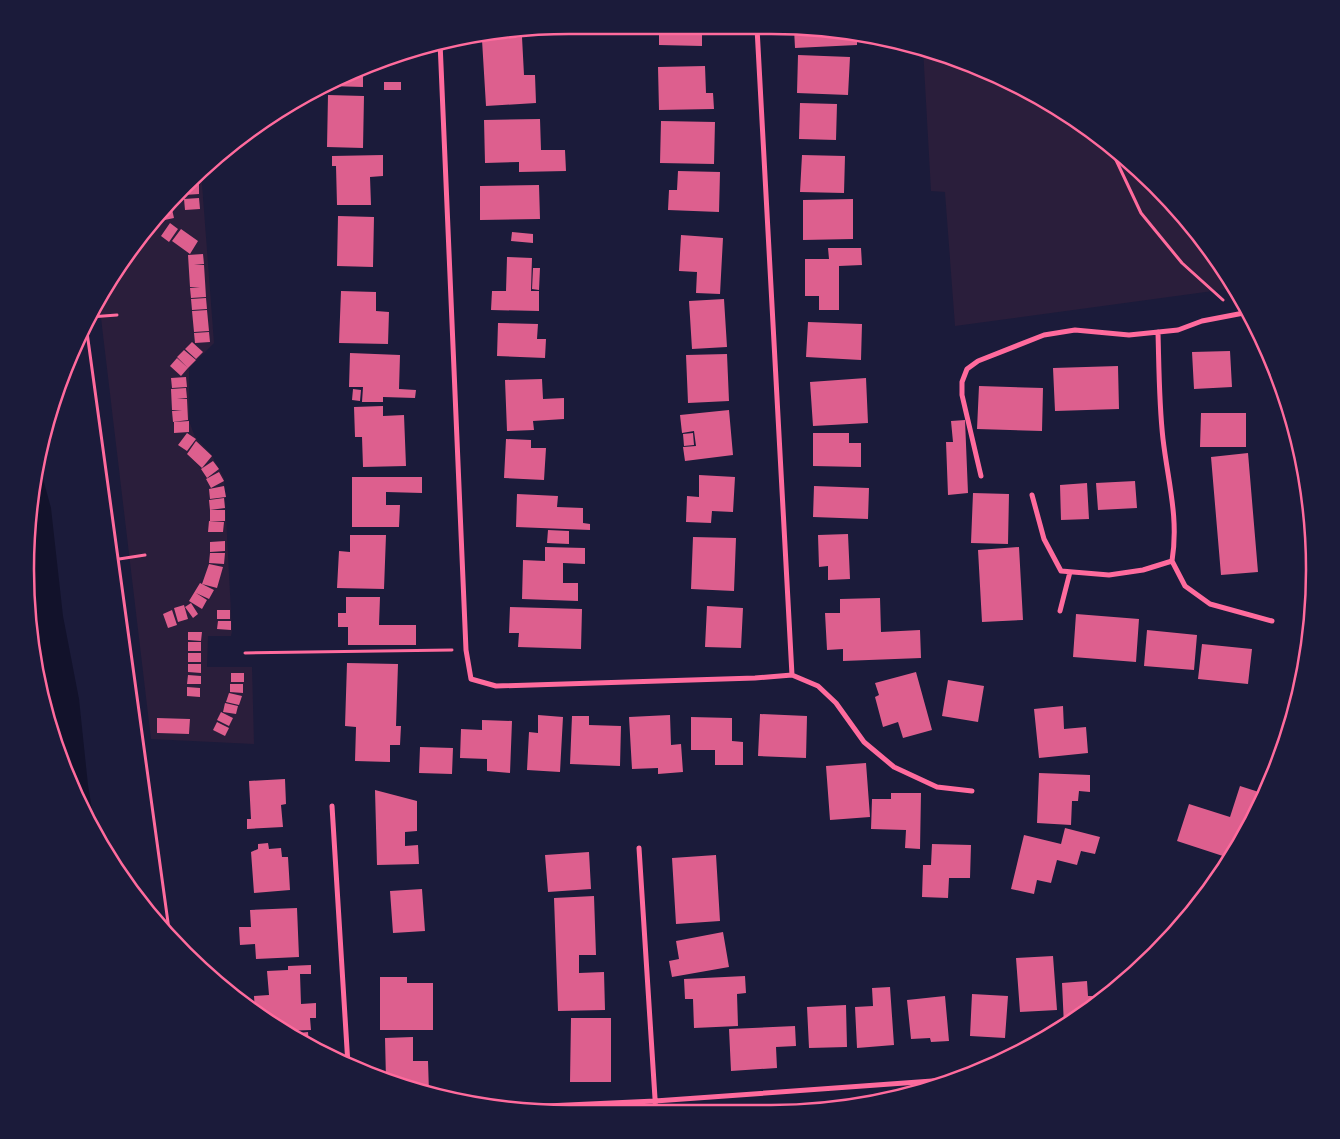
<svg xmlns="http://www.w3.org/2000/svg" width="1340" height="1139" font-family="Manrope,sans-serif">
<rect width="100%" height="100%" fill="#1b1b3a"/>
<!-- green -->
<path fill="#2a1e3b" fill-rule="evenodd" d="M923,48l89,33 90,57 78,73 55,77 -280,38 -10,-134 -14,-1z
M201,171l13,172 -25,25v53l6,16 16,17 13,24 8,153 -1,5h-23l-1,31h45l2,77 -103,-5 -52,-438 18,-34zM157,718l33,1 -1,15 -32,-1z"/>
<!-- water -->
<path fill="#12122b" d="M39,464l12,44 12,108 16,83 9,86 7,42 -41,-82 -24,-105v-142z"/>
<!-- building -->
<path fill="#dd5f8e" d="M659,27h49v2h-6v17l-43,-1z
M794,29l47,1 16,3v12l-62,3z
M522,37l2,38h11l1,28 -50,3 -4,-66z
M400,54v6h-14z
M798,55l52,2 -2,38 -51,-2z
M705,66l1,27h7l1,16 -55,1 -1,-43z
M363,68v19l-33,-1v-5z
M384,82h17v8h-17z
M328,95l36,1 -1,52 -36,-1z
M800,103l37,1 -1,36 -37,-1z
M540,119l1,31h24l1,21 -47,1v-10l-34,1 -1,-43z
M661,121l54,1 -1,42 -54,-1z
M383,155v21l-13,1 1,28h-34l-1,-39h-4v-10z
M802,155l43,1 -1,37 -44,-1z
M678,171l42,1 -1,40 -51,-2 1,-20h8z
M189,184h10v10l-15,1v-5z
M539,185l1,34 -60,1v-34z
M199,198l1,11 -15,1 -1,-11z
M853,199v40l-50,1v-40z
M171,205l3,13 -14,3 -1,-2z
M338,216l36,1 -1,50 -36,-1z
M170,223l8,6 -9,13 -8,-6z
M181,229l17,12 -8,13 -18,-13z
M512,232l21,2v9l-22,-2z
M681,235l42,3 -3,56 -24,-1 1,-21 -18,-1z
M828,248h33l1,17 -23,1v44h-20v-14h-14v-37h24z
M203,254l1,10 -10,1h10l2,32 -15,1 -1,-10 10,-1h-10l-2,-32z
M507,257l25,1 -1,33h8v20l-48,-1 1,-19h14z
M533,268h7l-1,22 -7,-1z
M341,291l35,1v19l13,1 -1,32 -49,-1z
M206,298l1,11 -15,1 -1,-11z
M724,299l3,48 -35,2 -3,-48z
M207,310l2,21 -15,1 -2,-21z
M808,322l54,2 -1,36 -55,-3z
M498,323l40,1 -1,15h9l-1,19 -48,-2z
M209,332l1,10 -15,1 -1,-10z
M192,342l11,10 -7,7 -11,-10z
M184,350l12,10 -8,8 -11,-11z
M1230,351l2,36 -38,2 -2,-37z
M350,353l50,2 -1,34 17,1 -1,8 -32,-1v5h-21l1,-15h-14z
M727,354l2,47 -41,2 -2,-48z
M177,358l11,10 -7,8 -11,-10z
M1118,366l1,43 -64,2 -2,-43z
M186,377l1,10 -15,1 -1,-10z
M866,378l2,45 -55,3 -3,-44z
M542,379l1,20 21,-1v21l-31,2 1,9 -27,1 -2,-51z
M979,386l64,2 -1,43 -65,-2z
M186,388l1,10 -10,1h10l1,21 -15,2 -1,-11 10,-1h-10l-1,-21z
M353,389l8,1 -1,11 -8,-1z
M383,406v10l21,-1 2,51 -43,1 -1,-30h-7l-1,-30z
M729,410l4,45 -48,6 -2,-14 13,-1 -2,-15 -12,2 -2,-18z
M1201,413h45v34h-46z
M965,420l3,73 -20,2 -2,-53h7l-2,-21z
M189,421v11l-15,1v-11z
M187,433l9,6 -9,12 -9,-6z
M693,433l1,12 -10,1 -1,-12z
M813,433h36v10h12v24l-48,-1z
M506,439l25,1v8h15l-2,32 -40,-2z
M196,441l16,15 -10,12 -15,-14z
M1248,453l10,119 -37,3 -10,-118z
M213,461l6,8 -12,9 -6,-9z
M219,472l5,9 -13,7 -5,-9z
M699,475l36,2 -2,35 -21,-1 -1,12 -25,-1 1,-26 12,1z
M352,477h70v16l-36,-1v13h14l-1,22h-47z
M1135,481l2,27 -39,2 -2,-27z
M1087,483l2,36 -28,1 -1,-35z
M224,486l2,11 -16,2 -1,-10z
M814,486l55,2 -1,31 -55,-2z
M973,493l36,1 -1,50 -37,-1z
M517,494l41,2 -1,11 26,1v15l7,1v6l-74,-3z
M224,498l1,10 -15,2 -1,-10z
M210,510h15v11h-15z
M209,521l15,1 -1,10h-15z
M548,530l21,1v13l-22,-1z
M848,534l2,45 -22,1v-14l-9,1 -1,-32z
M350,535h36l-2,54 -47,-1 2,-37 11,1z
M693,537l43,1 -2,53 -43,-2z
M225,541v10l-15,1v-10z
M545,547l40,1v16l-22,-1v20h15v18l-56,-2 1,-39 22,1z
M1019,547l4,73 -41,2 -4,-72z
M210,553h15l-1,11 -15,-1z
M209,564l14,3 -6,21 -15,-4z
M200,583l14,7 -5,9 -13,-6 11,7 -5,9 -13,-8z
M346,597h34l-1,28h37v20h-68v-18h-10v-14h8z
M880,598l1,34 39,-2 1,28 -78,3v-12l-16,1 -2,-37h15v-14z
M191,603l7,11 -5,4 -8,-11z
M184,605l4,14 -10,3 -4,-14z
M707,606l36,2 -2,40 -36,-1z
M510,607l72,2 -1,40 -63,-2 1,-14h-10z
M172,610l5,15 -9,3 -5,-14z
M217,610h13v9h-13z
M1076,614l63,5 -3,43 -63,-5z
M218,621h13v9l-14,-1z
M1147,630l50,5 -3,35 -50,-4z
M188,632h14l-1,9 -13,-1z
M188,642h13v9h-13z
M1202,644l50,5 -4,35 -50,-5z
M188,653h13v9h-13z
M347,663l51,1 -2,62h5l-1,19h-10v17l-35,-1 1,-34 -11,-1z
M188,664h13v9l-13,-1z
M916,672l16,58 -29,8 -5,-16 -15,5 -8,-30 4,-2 -4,-12z
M231,673h13v9h-13z
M188,675l13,1v8h-14z
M948,680l36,6 -6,36 -36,-6z
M230,684h13v9l-13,-1z
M187,687l13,1v9l-13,-1z
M229,693l13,3 -3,9 -13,-3z
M225,703l13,3 -2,8 -13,-2z
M1063,706l1,23 22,-2 2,26 -49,5 -5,-49z
M221,712l12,6 -4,8 -12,-6z
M760,714l47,2 -1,42 -48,-2z
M538,715l25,2 -3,55 -33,-2 2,-38 9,1z
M670,715l1,30 10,-1 2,28 -25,2v-6l-26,1 -3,-52z
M572,716h17v9l32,1 -1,40 -50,-2z
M691,717l41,1v23l11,1v23h-28v-15h-24z
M157,718l33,1 -1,15 -32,-1z
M482,720l30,1 -2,52 -23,-2v-12l-27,-1 1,-29 21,1z
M217,722l12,6 -4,8 -12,-6z
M420,747l33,1 -1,26 -33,-1z
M866,763l4,54 -40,3 -4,-54z
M1039,773l51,2v17l-11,-1 -1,10h-6l-1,24 -34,-2z
M285,779l1,25 -5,1 2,22 -36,2v-10h4l-2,-38z
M1240,786l25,8 -6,16 -30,48 -52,-17 12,-37 41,13z
M375,790l42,11v30l-12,1v14l13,-1 1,19 -42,1z
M891,793h30l-1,56 -15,-1 1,-18 -35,-1 1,-30h19z
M1065,828l35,9 -5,17 -14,-3 -4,14 -20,-5 -6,23 -14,-3 -3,14 -23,-5 13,-54 37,9z
M268,843l1,6 12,-1 1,9h6l2,33 -36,3 -3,-41 7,-3v-5z
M932,844l39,1 -1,33h-21l-1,20 -26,-1 1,-32h8z
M589,852l2,37 -43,3 -3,-37z
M716,855l4,66 -44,3 -4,-66z
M422,889l3,42 -32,2 -3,-42z
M594,896l2,59h-17v18l25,-1 1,38 -47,1 -4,-113z
M297,908l2,49 -43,2 -1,-15 -15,1 -1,-18h12l-1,-17z
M723,932l6,35 -57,10 -3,-16 10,-2 -3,-18z
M1053,956l4,54 -37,2 -4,-54z
M311,965v9h-11l1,30 15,-1v15h-6l1,12 -27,1 -9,-5v-4h-8l-12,-10 -1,-16 15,-1 -2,-24 21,-1v-4z
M745,976l1,17 -9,1 1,32 -44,2 -1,-29h-8l-1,-20z
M380,977h27v6h26v47h-53z
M1087,981l1,15h7v7l-31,23 -2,-43z
M890,987l4,58 -37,3 -2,-41 18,-1 -1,-18z
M972,994l36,2 -3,42 -35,-2z
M945,996l4,45 -18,1 -1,-4 -19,1 -4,-39z
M846,1005l1,42 -38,1 -2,-41z
M571,1018h40v64h-41z
M795,1026l1,20 -20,1 1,21 -46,3 -2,-42z
M308,1032l1,13 -20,-11z
M413,1037v24h15l1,32 -43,-13 -1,-42z"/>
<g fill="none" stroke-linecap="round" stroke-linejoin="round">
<!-- path -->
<path stroke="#ff6b9d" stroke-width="3" d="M1108,143l33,70 41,50 41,37
M90,317l27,-2
M86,325l84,612
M119,559l26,-4
M245,653l207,-3"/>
<!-- minor -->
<path stroke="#ff6b9d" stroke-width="5" d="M440,42l26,608 5,29 25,7 259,-8 37,-3 -35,-647
M981,476l-19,-81v-13l5,-13 11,-8 66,-26 31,-5 54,5 49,-5 24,-9 47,-9
M1032,495l12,44 17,32 48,4 34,-5 29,-9c7,-43 -4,-79 -9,-122 -4,-35 -4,-71 -5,-107
M1172,561l13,25 25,18 62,17
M1060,611l10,-39
M792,675l26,11 18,17 28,39 30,25 43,20 35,4
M332,806l16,259
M639,848l17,266
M504,1108l151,-7 305,-22"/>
</g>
<!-- crop -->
<path d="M0 0H1340V1139H0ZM569 34H771A535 535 0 0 1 1306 569V570A535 535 0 0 1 771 1105H569A535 535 0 0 1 34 570V569A535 535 0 0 1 569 34Z" fill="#1b1b3a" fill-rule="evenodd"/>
<path fill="none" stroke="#ff6b9d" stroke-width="2.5" d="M569 34H771A535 535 0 0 1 1306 569V570A535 535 0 0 1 771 1105H569A535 535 0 0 1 34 570V569A535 535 0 0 1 569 34Z"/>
</svg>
